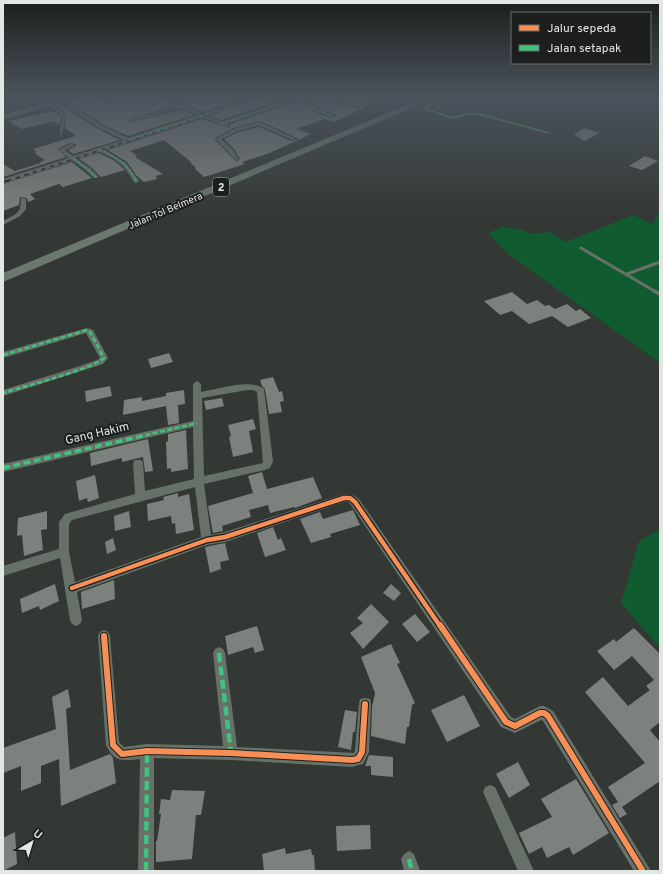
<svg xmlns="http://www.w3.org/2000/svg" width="663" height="874" font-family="Overpass,sans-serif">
<rect width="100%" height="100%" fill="#333834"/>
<!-- green -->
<path fill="#115b30" d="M660,211v152l-152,-109 -20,-21 15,-6 16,2 12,5 19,-2 16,10 67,-27 19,9z
M660,529v119l-39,-45 18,-62z"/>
<!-- building -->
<path fill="#7d817e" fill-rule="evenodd" d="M29,95h37l-9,1 -13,6z
M86,95h8l12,8 2,-1 1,-3 -6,-4h58l14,11 -44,12 -1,3 1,1 51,-12 12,5 -66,21 -24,-11 -36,-23z
M170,95h61l5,4 4,-1 -1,-3h15l-51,17 -19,-7z
M268,95h27l-73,25 -12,-4z
M308,95h6l29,10 15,2 2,3 -26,12 -10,-3 -28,10 15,5 -41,19 -28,9 3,2 -41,13 -9,-8 1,-1 -6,-6h1l-27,-22 -34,11 7,5 -2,1 28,17 -7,2 1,3 -13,3 -8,-7 -9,-13 -19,-12 94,-31 28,9v-4l69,-24 8,3 -1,5 23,10 6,-1v-2l-22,-10 1,-5 -7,-3zM260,121l37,17v2l-6,1 -32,-14 -20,5 -15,7 10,10 6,10 -3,3 -22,-22v-2l18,-10z
M328,95h51v3l-14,4 5,2 -6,2 -3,-3 -17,-2z
M60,104l38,25 22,11 -47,14 -5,-4 8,-4v-2l-6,-1 -12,6 8,8 -63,20v-13l12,7 26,-8 -1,-1 5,-2 -8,-5 -2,-3 1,-1 -3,-2 43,-13 -11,-8 1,-13 -10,-10z
M54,111l7,6 -1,8 -6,-4 -32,8 -13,-8z
M584,128l16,5 -16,8 -10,-7z
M99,153l16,8 10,9 -24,7 -10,-10 -12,-8z
M645,156l13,5 -16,9 -13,-4z
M72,162l20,16 -29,9 -4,-3 -29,10 5,5 -7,3 -1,-4 -7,-1 -1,8 -16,6v-27z
M512,292l15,12 10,-4 8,6 4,-1 6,4 12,-5 9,7 4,-2 11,9 -23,9 -16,-11 -23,8 -17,-13 -12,4 -16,-14z
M169,353l4,9 -22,6 -3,-9z
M273,377l6,15 3,-1 2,10 -4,1 2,10 -13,2 -4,-25 -3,-3 -2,-6z
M110,386l2,10 -26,6 -1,-11z
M184,390l1,14 -7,1 1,18 -11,2 -2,-19 -43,9 1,-15 18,-3v4l24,-5v-3z
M222,398l2,8 -18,4 -2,-9z
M253,419l3,10 -7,2 4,21 -20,5 -4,-20 2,-1 -3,-11z
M186,430l2,39 -17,3v-4l-4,1 -1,-27 2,-1v-7z
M148,439l5,32 -8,1 -2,-15 -21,5v-4l-31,8 -1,-13z
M262,472l5,17 46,-12 9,21 -27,10 -1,-1 -24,6 -2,-8 -19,5 2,7 -29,9 1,5 -10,2 -5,-27 45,-13 -5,-17z
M95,475l4,23 -11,4 -1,-4 -8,3 -3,-20z
M178,493v4l11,-3 5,36 -18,4 -1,-11 -3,1 -1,-8 -23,5 -1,-17 17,-4 -1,-3z
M353,510l7,15 -30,9 1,3 -20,6 -11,-24 20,-7 3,7z
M47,511v18l-6,1 2,20 -19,6 -2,-21 -5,1 1,-18z
M129,511l2,16 -16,4 -1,-15z
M273,527l5,13 3,-2 5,12 -21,7 -8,-24z
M113,538l3,12 -9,4 -2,-12z
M225,543l4,17 -9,2 1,7 -11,4 -5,-26z
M114,580l1,19 -33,10 -1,-17z
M55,584l4,17 -19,9 -1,-4 -17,7 -2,-14z
M391,584l10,9 -7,8 -11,-8z
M371,604l18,18 -26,27 -13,-16 13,-10 -6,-5z
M415,614l15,18 -13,10 -15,-18z
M257,626l7,24 -9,3 -2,-6 -25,8 -3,-19z
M634,628l26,26v68l-10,8 10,12v39l-38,26 5,7 -7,4 -8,-13 6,-3 -10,-15 37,-24 -60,-71 18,-15 25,29 22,-16 -4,-4 8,-6 -22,-24 -18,14 -17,-19 17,-12 2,3z
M391,644l9,19 -3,1 18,39 -3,2 -3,22h-2l-2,17 -34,-8 1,-29 3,-14 -14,-36z
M68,689l3,18 -5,2 4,61 40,-16 3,4 3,25 -55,23 -2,-47 -18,7v17l-20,8v-25l-18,7v-25l53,-19 -4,-32z
M464,695l16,31 -33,16 -16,-32z
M345,710l12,2 -2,20h-2l-2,18 -13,-3z
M369,755l24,2v20l-22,-2v-9h-6z
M518,762l12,23 -21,13 -13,-24z
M576,779l33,54 -36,22 -4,-8 -22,11 -5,-11 -13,7 -10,-21 33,-16 -11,-18z
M172,790l33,1 -4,24h-5l-4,44 -36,3v-21h1l4,-27h-2l2,-15 9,1z
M370,825l1,24 -34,2 -1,-25z
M15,832l2,32 -14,7v-33z
M285,848l1,6 25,-5 1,6h2l1,16h-51l-2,-17z"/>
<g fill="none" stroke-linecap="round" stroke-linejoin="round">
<!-- lane-far2 -->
<path stroke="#667169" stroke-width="2.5" d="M97,95l9,5
M48,102l16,14 -3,18
M23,103l6,4"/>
<!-- lane-far1 -->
<path stroke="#667169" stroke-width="3" d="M581,248l75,44
M627,274l33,-12"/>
<!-- lane -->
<path stroke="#667169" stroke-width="4" d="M654,291l6,3"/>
<!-- street -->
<path fill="#667169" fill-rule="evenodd" d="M162,95h5l16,11 20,8 57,-19h7l-61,21 16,6 78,-27h7l-4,2 10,4 -2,5 23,10 -4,1 -23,-10 2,-5 -10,-4 -73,26 3,1v2l-27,-10 -98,33 22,13 13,18 -3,2 -2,-1c-11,-19 -15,-21 -35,-31l-23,8 14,9 8,8v2h-4l-8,-8 -14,-10 -69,23v-4l66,-21 -10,-8 12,-6 4,1 -10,5 8,6 51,-16 -25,-12 -42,-28v-2h2l44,28 25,12 70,-23 -16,-7 -51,13v-2l48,-12z
M232,95h5l2,2 -3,1z
M315,95h7l22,7 17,2 4,5 -3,1 -3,-4 -16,-2z
M448,95h6l-22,10 -3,4 23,8 15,-4h12l72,20 -2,1 -70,-19h-12l-15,4 -28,-10 6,-6z
M259,122l37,17 -4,1 -33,-15 -21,6 -17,8 12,11 6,10 -2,1 -21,-22 18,-10z
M21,198l5,1v10l-6,7 -17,9v-4l13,-7 4,-5z
M87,328l6,2 15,28 -5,6 -100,32v-6l77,-24 17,-6 3,-2 -14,-25 -83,25v-6z
M197,381l4,3v8c17,-3 50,-14 63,-3l9,72 -3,7 -5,2 -61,14 7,51 14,-3 119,-38 9,1 6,4 152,218 4,2 25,-13h4l9,5 98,160h-17l-91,-150 -2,-1 -26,13 -14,-6 -150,-222 -3,-3h-4l-119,40 -18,3 -130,47 5,28 -2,4 -4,2 -4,-2 -2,-4 -10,-62 -57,18v-10l56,-17v-27l6,-8 70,-20 -2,-31 2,-3h6l2,3 2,28 49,-12 -1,-52 -190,45v-8l190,-43v-37zM247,390h6l4,2 6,71 -59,13 -2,-78zM195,487l6,50 -126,45 -6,-30v-28l3,-4z
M104,630l4,2 2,4 9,106 5,5 23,-3 76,2 -10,-93 2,-4 4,-2 4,2 2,4 12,94 117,6 1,-3 4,-46 1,-5 5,-1 5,1 1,5 -2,48 -6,12 -11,3 -121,-7 -77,-2v113h-16l2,-112c-16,2 -26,4 -34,-14l-8,-109 2,-4z
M490,785l5,2 39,84h-16l-35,-79 2,-5z
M409,851l5,3 6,17h-16l-3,-12 3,-5z"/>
<!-- highway -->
<path fill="#6a786d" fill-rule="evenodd" d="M72,95h13l-82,25v-5z
M431,95h11l-439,187v-9z"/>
<defs>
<path id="rail-far1" d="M7,181l260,-86"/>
<path id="rail" d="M3,182l7,-2"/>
</defs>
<!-- rail-far1 casing -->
<use href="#rail-far1" stroke="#6e7670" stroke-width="2.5"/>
<!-- rail casing -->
<use href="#rail" stroke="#6e7670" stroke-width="3"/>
<!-- rail-far1 -->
<use href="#rail-far1" stroke="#1c1f1d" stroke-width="1.5" stroke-dasharray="4.5" stroke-linecap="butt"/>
<!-- rail -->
<use href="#rail" stroke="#1c1f1d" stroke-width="2" stroke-dasharray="6" stroke-linecap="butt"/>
<!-- quiet-far4 -->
<path stroke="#40c37c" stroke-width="1.5" stroke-dasharray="3 1.5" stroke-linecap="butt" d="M234,95l3,2
M317,95l27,8 16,2 3,4
M452,95l-21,9 -5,5 26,9 15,-4h12l70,19
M299,97l13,5 -4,4 24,10
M3,105l34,-10
M222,124l83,-29
M128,140l137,-45
M99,149c18,9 27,13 37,32
M74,158l22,19"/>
<!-- quiet-far3 -->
<path stroke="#40c37c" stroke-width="2" stroke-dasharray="4 2" stroke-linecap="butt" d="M135,180l1,1"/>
<!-- quiet-far2 -->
<path stroke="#40c37c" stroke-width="2.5" stroke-dasharray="5 2.5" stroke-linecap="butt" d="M3,355l84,-25 3,2 14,26c-11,11 -82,29 -101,35
M138,437l59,-14"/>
<!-- quiet-far1 -->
<path stroke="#40c37c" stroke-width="3.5" stroke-dasharray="7 3.5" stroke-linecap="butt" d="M3,468l139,-32"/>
<!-- quiet -->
<path stroke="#40c37c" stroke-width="4.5" stroke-dasharray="9 4.5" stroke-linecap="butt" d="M219,653l12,100
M409,859l3,12
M146,871l1,-120"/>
<defs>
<path id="cycleway-far1" d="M72,588l135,-48 18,-3 119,-39h6l5,4 85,124"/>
<path id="cycleway" d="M440,625l66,97 9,4 25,-13h4l4,3 95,155
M104,636l9,109 9,9 25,-3 84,2 121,7 6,-1 4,-7 3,-48"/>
</defs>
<!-- cycleway-far1 casing -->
<use href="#cycleway-far1" stroke="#1c1f1d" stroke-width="7"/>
<!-- cycleway casing -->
<use href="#cycleway" stroke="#1c1f1d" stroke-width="8"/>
<!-- cycleway-far1 -->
<use href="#cycleway-far1" stroke="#f78f57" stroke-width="4.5"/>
<!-- cycleway -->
<use href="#cycleway" stroke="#f78f57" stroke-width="6"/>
</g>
<!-- sky -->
<linearGradient id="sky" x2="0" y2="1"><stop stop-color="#1c1f1d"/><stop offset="0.44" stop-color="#4a535c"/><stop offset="1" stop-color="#4a535c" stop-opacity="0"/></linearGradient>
<rect width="663" height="218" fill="url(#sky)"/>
<g text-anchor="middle" stroke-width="4" stroke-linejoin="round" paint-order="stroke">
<!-- far-street labels -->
<g font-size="10" fill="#e2e7e3" stroke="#1c1f1d">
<text transform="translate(165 210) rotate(-23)" y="4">Jalan Tol Belmera</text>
</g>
<!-- shield labels -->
<rect fill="#1c1f1d" stroke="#a7aba8" stroke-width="1" x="213" y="178" width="16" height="18" rx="3"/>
<g font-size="11" font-weight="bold" fill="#e2e7e3">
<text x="221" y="191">2</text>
</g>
<!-- street labels -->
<g font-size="12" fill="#e2e7e3" stroke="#1c1f1d">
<text transform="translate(97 433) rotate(-13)" y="4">Gang Hakim</text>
</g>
</g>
<!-- border -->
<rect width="663" height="874" fill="none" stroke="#e2e7e3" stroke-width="8"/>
<!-- legend -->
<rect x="511" y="12" width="140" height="52" fill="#1c1f1d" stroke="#6b6f6c"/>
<rect x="519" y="25" width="20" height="6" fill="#f78f57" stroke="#6b6f6c"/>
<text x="547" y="32" font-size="12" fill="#e2e7e3">Jalur sepeda</text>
<rect x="519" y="45" width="20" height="6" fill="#40c37c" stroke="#6b6f6c"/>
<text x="547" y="52" font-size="12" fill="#e2e7e3">Jalan setapak</text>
<!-- north arrow -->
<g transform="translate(32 842) rotate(38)" stroke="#1c1f1d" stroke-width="3" paint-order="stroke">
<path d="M0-3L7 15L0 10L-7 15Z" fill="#e2e7e3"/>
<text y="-6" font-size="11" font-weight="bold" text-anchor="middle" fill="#e2e7e3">U</text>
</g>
</svg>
